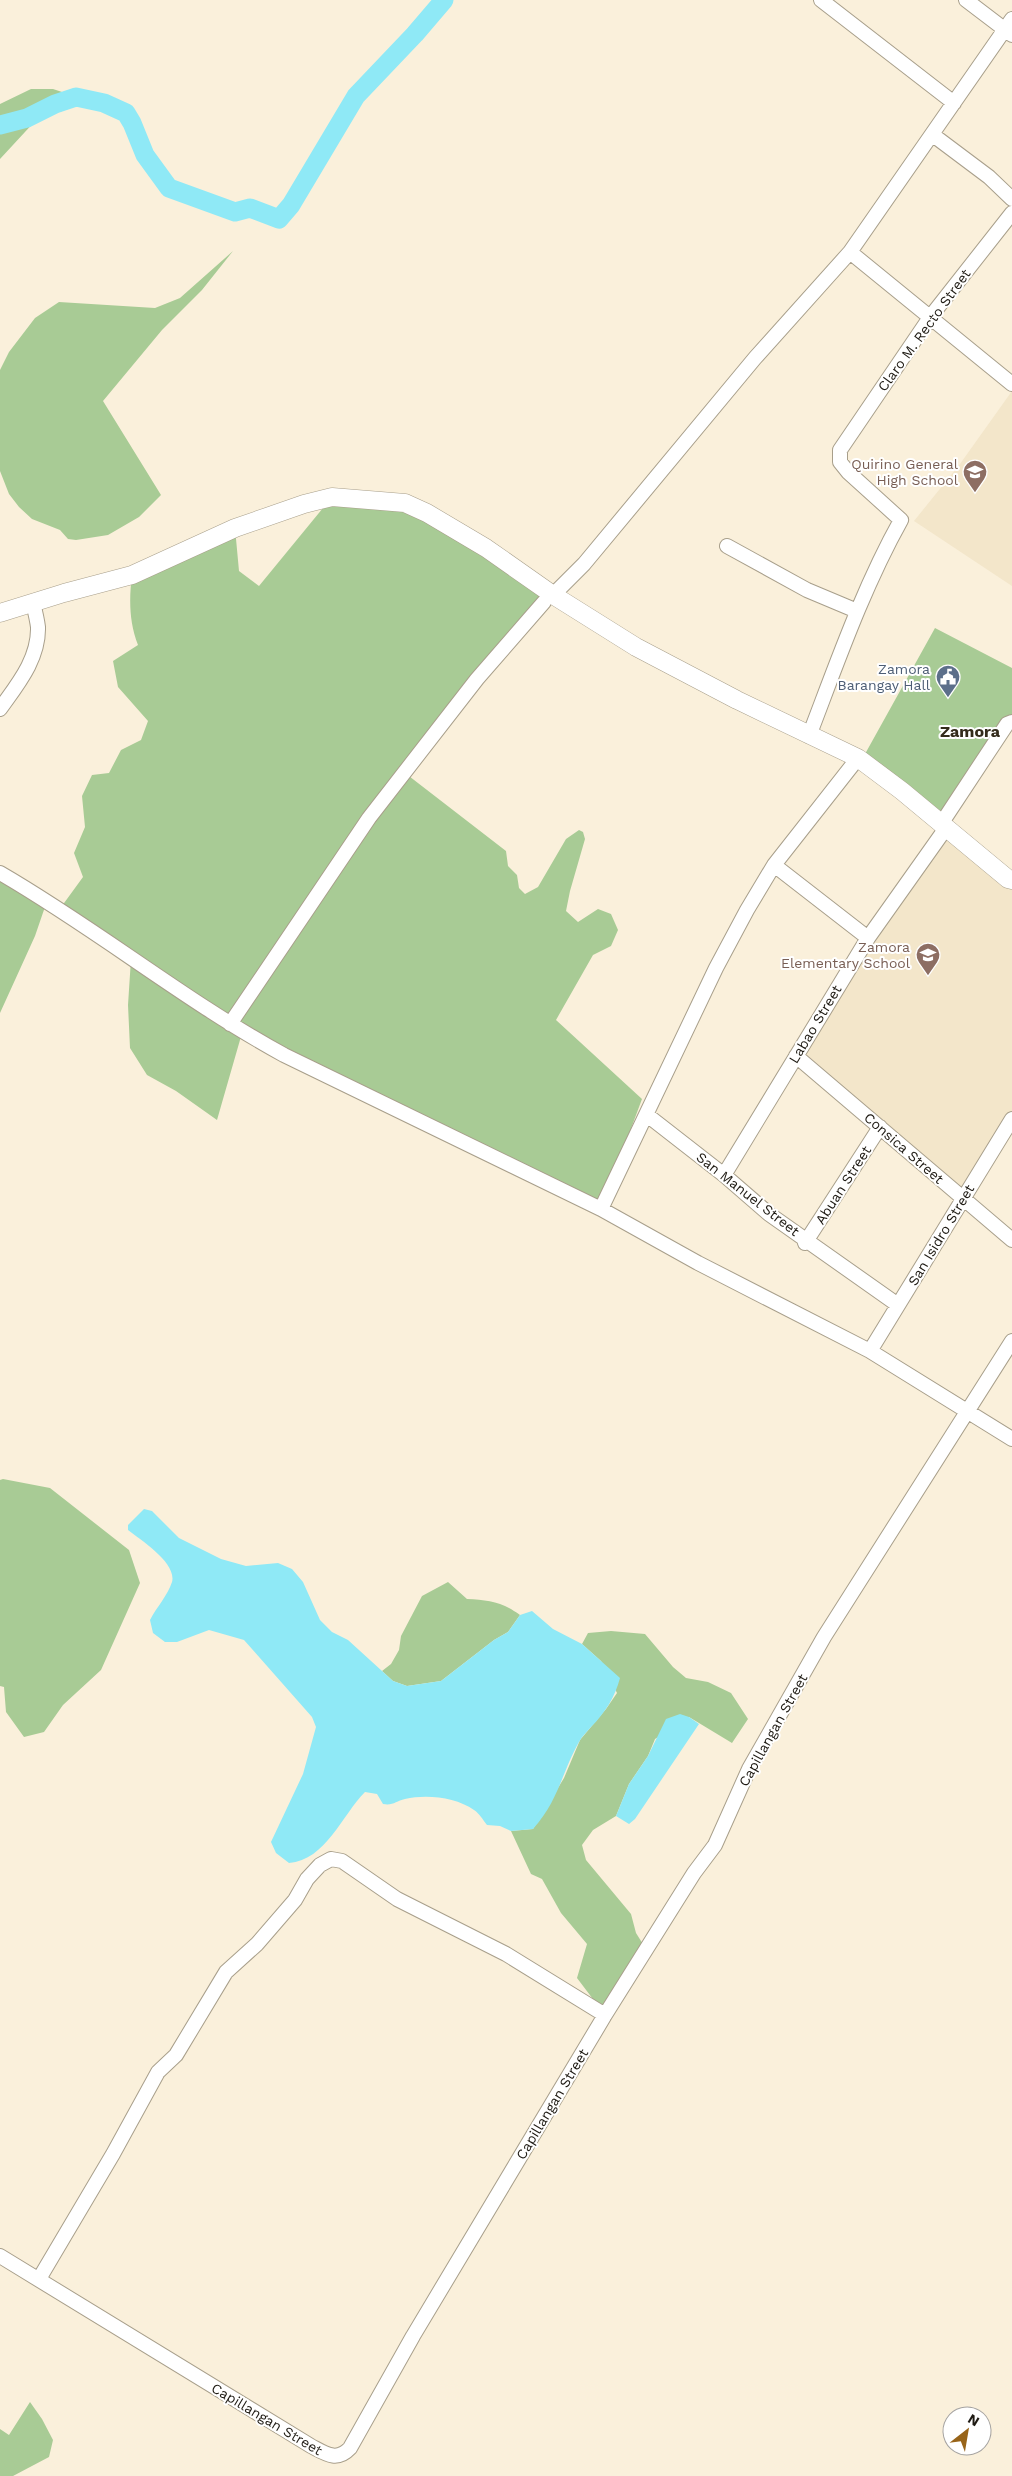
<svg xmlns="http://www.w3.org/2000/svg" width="1012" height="2476" font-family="'Work Sans',sans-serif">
<rect width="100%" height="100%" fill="#faf0db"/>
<!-- built -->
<path fill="#f3e6ca" d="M1012,391v195l-98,-65 46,-57z
M946,828l66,55v236l-49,79 -167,-142z"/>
<!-- green -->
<path fill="#a8cb95" d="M31,89h22l12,4 -3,18 -25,8 -37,40v-55z
M233,251l-31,39 -40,40 -59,71 58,94 -22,22 -31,18 -32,5 -8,-1 -8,-9 -28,-11 -13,-12 -10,-13 -9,-23v-101l9,-18 26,-34 24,-16 96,6 25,-10z
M332,497l73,6 148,92 -148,178 101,78 2,15 9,9 2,13 6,6 13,-7 28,-48 13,-9 4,2 2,7 -15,52 -4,20 12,11 20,-13 13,5 7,16 -7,16 -18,9 -37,65 86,79 -41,110 -359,-176 -25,87 -41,-29 -29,-16 -17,-27 -2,-43 3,-46 -72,-49 24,-33 -9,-24 11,-26 -3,-31 10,-21 17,-2 12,-23 20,-10 7,-19 -30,-34 -5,-26 25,-16c-9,-23 -9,-46 -6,-70l103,-47 4,43 20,15z
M935,628l77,40v46l-71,107 -81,-58z
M0,873l47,28 -12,35 -35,77z
M3,1479l47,9 79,62 11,33 -39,87 -38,35 -19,27 -20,5 -18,-25 -2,-25 -4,-1v-206z
M448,1582l19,17c21,1 36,3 53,16l-12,17 -14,8 -53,41 -34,5 -14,-5 -11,-10 9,-7 8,-14 2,-14 21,-40z
M611,1631l34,3 28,33 13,11 22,4 23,11 17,26 -16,24 -43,-26 -34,22 -7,17 -19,28 -13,32 -23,14 -11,15 4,15 45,54 5,19 10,16 -41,66 -28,-37 10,-34 -26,-31 -19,-34 -11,-5 -20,-43 22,-2 31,-51 16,-38 26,-31 11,-16 -16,-32 -19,-17 6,-11z
M30,2402l12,17 11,21 -4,17 -36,19h-13v-47l9,6z"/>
<!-- water -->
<path fill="#8fe9f6" d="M144,1509l8,2 27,27 42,21 25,7 32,-3 14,6 11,13 17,38 12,12 16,8 45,41 14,5 34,-5 53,-41 14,-8 12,-17 12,-4 21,18 29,15 38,34c-5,19 -15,35 -29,49 -4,5 -9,9 -12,15 -18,32 -20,58 -46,87l-22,2 -11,-5 -13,-1c-4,-5 -8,-12 -13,-15 -18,-13 -48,-16 -69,-11 -9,2 -12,7 -22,5l-6,-10 -12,-2c-23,23 -39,68 -76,71l-13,-10 -5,-11 32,-68 13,-47 -4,-10 -68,-77 -35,-10 -32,12h-12l-12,-9 -3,-13c6,-12 18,-25 22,-38 5,-19 -30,-41 -44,-52v-5z
M680,1714l9,3 10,7 -64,95 -6,5 -13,-8 13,-32 19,-28 18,-37z"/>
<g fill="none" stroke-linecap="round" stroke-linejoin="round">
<!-- river -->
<path stroke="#8fe9f6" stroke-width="19" d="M0,125l27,-7 28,-14 21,-7 28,6 22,10 6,10 13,32 24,33 66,24 15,-4 29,11 12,-14 65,-109 59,-62 29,-34"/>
<defs>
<path id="minor" d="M821,0l133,103
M966,0l46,35
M933,135l56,42 23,22
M850,252l162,132
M727,546l80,44 50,21
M553,595l31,-31 171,-206 95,-106 162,-233
M0,709c17,-24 39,-50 38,-82 -1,-8 -3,-16 -5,-24
M809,736c28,-73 54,-148 92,-216l-53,-48 -8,-10v-12l91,-134 81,-103
M941,824l66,-100 5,-2
M774,865l94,73
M0,873c97,56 185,128 284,182l317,154 97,54 172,88 142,88
M230,1024l139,-206 108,-139 67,-77
M796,1056l216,184
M647,1115l77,60 45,39 129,91
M724,1175l144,-237 78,-110
M601,1209l115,-241 31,-58 27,-45 84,-107
M805,1243l75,-116
M870,1351l142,-232
M0,2256l311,190c15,8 26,16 39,2l63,-112 192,-321 89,-142 21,-28 34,-76 75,-132 188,-296
M39,2279l74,-125 45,-82 18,-17 50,-83 31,-28 38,-44 12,-21 13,-14 11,-6 11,2 55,38 109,55 99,61"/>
<path id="major" d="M0,613l64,-20 68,-18 103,-47 69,-24 28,-7 73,6 22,10 59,35 67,47 83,52 101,53 121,58 44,33 106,88 4,1"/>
</defs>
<!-- minor casing -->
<use href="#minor" stroke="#a89f8b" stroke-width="16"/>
<!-- major casing -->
<use href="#major" stroke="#a89f8b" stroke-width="19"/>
<!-- minor -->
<use href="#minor" stroke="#fff" stroke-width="14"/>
<!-- major -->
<use href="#major" stroke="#fff" stroke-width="18"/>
</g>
<!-- icons -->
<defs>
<symbol id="school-pin" viewBox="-11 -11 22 30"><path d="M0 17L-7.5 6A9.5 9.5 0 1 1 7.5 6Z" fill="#8d6e63" stroke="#fff"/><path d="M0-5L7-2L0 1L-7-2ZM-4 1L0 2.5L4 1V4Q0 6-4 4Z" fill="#fff"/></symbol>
<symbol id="civic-pin" viewBox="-11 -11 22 30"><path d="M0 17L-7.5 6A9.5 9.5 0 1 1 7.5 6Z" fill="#5c6f8a" stroke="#fff"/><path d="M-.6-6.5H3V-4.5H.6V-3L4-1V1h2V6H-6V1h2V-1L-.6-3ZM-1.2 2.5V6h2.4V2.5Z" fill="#fff"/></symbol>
</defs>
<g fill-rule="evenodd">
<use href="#school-pin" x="961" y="458" width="28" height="38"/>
<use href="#civic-pin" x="934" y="663" width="28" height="38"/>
<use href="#school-pin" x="914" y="941" width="28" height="38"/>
</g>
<g text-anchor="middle" stroke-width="4" stroke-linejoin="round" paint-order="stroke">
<!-- street labels -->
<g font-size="14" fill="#1e1a13" stroke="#fff">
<text transform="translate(924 330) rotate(-54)" y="5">Claro M. Recto Street</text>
<text transform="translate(815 1024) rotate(-59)" y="5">Labao Street</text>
<text transform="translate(904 1148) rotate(41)" y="5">Consica Street</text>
<text transform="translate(843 1185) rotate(-57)" y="5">Abuan Street</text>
<text transform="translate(748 1194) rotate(38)" y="5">San Manuel Street</text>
<text transform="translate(941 1235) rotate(-59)" y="5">San Isidro Street</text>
<text transform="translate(773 1730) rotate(-61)" y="5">Capillangan Street</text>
<text transform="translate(552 2104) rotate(-59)" y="5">Capillangan Street</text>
<text transform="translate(267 2419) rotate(31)" y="5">Capillangan Street</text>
</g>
<!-- education labels -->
<g font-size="14" fill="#785e54" stroke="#fff" text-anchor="end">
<text x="958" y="469">Quirino General<tspan x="958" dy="16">High School</tspan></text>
<text x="910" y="952">Zamora<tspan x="910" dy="16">Elementary School</tspan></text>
</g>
<!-- service labels -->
<g font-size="14" fill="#4e5e75" stroke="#fff" text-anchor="end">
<text x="930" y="674">Zamora<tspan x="930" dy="16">Barangay Hall</tspan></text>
</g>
<!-- quarter labels -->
<g font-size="16" font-weight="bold" fill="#332b1b" stroke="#fff">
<text x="970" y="737">Zamora</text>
</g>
</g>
<!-- north arrow -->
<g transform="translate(967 2431) rotate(31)"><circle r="24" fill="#ffffff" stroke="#a5a3a1"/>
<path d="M0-4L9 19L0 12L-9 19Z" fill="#986419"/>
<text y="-8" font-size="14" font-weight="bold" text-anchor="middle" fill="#1e1a13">N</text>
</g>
</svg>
